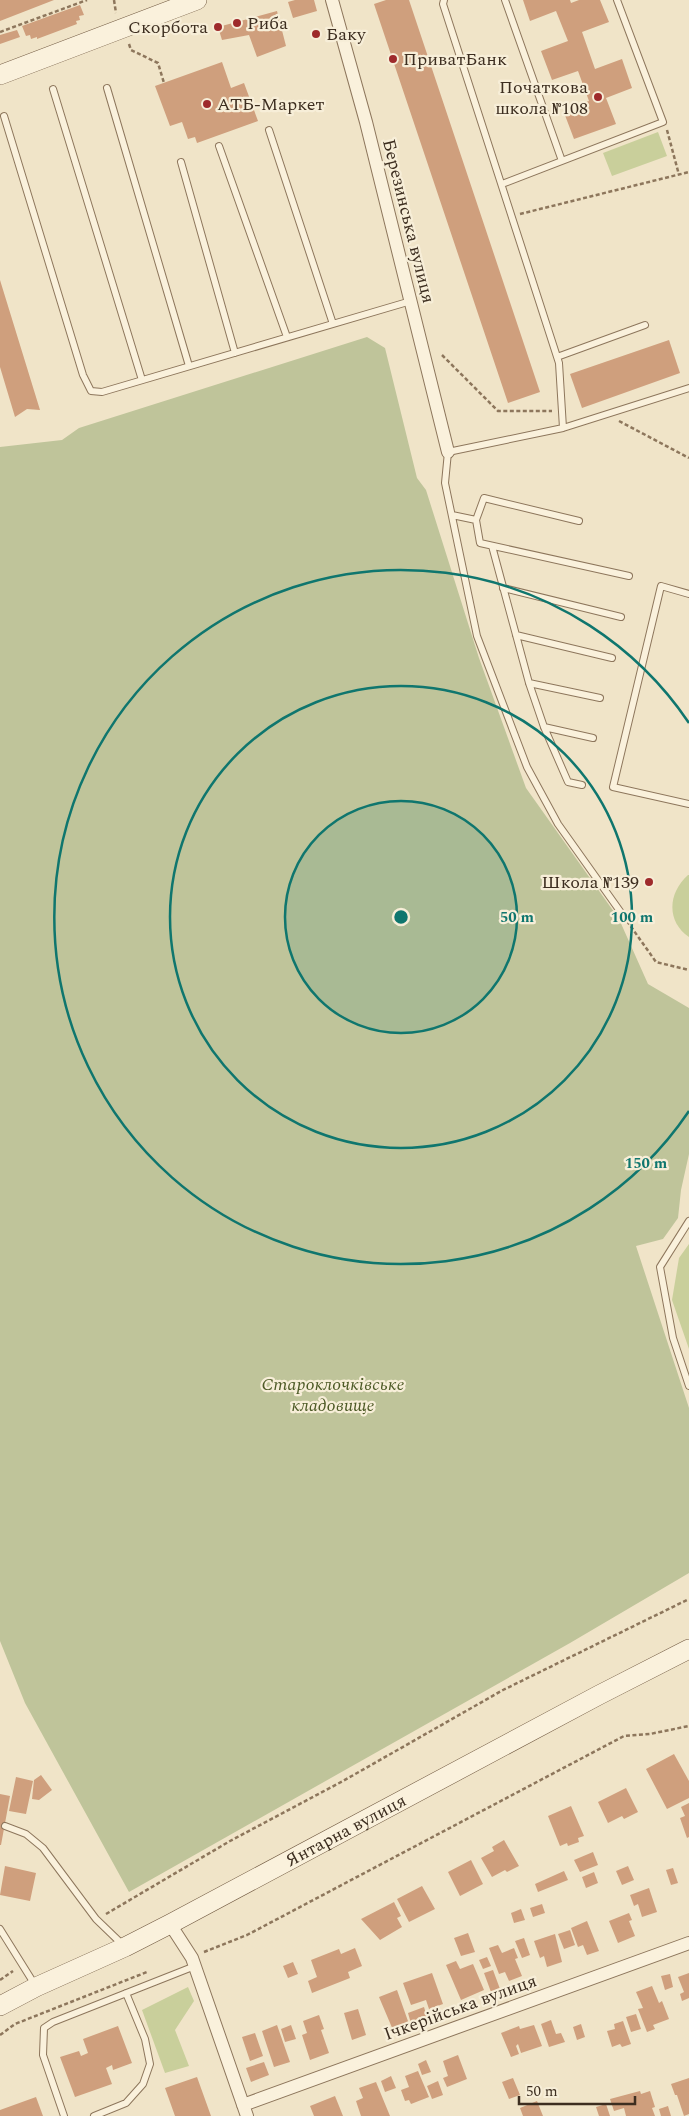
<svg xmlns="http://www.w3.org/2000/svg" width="689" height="2116" font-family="Spectral,serif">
<rect width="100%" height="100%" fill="#f0e4c8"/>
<!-- green -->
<path fill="#c9cf9b" d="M658,132l9,24 -55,20 -9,-23z
M688,875h1v62c-23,-16 -21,-44 -1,-62z
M689,1244v105l-17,-49 7,-42z
M188,1987l6,14 -19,29 14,36 -24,7 -23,-63z"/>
<!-- cemetery -->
<path fill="#bfc49a" d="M367,337l18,11 32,130 9,12 53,168 47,130 93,131 29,65 41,24v146l-8,36 -3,28 -15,21 -27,7 53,162v165l-119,70 -441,249 -104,-189 -25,-62v-1194l62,-7 17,-12z"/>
<!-- building -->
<path fill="#cf9f7d" d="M0,0h54l-54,21z
M295,0h19l3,11 -24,7 -5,-16z
M386,0h23l131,392 -32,11 -134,-399z
M523,0h47l1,3 8,-3h21l9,22 -27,10 13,37 27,-10 10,29 -26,10 10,26 -42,15 -11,-29 26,-9 -11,-30 -26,9 -11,-29 27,-10 -12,-30 -26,10z
M80,5l4,10 -5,1 1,4 -4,1 1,3 -40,15v-2l-6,2 -1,-4 -4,1 -4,-10z
M277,11l9,35 -29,11 -8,-22 -27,5 -4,-13z
M17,30l3,7 -20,7v-9z
M222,62l9,26 13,-5 14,38 -61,22 -2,-6 -7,2 -6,-17 -12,4 -15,-40z
M0,280l40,130 -13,-1 -12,8 -15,-50z
M669,340l11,33 -98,35 -12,-34z
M674,1754l15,27v17l-22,11 -21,-40z
M41,1775l11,15 -13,10 -7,-1 2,-19z
M16,1777l17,4 -7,33 -17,-3z
M626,1788l12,24 -14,7 -2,-3 -14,7 -10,-21z
M0,1794l10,2 -9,49h-1z
M689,1803v34l-2,1 -7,-20 5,-2 -4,-9z
M571,1806l13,30 -6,2 1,4 -11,4 -1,-3 -7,3 -12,-30z
M504,1840l15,26 -12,6 -2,-2 -13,7 -11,-19 13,-7 -2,-4z
M593,1852l5,13 -18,7 -6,-12z
M471,1860l12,24 -23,12 -12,-24z
M5,1866l31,7 -6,28 -30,-6z
M628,1866l6,14 -12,5 -6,-14z
M673,1868l5,15 -7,2 -5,-15z
M564,1871l4,9 -30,12 -3,-8z
M594,1872l4,11 -12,5 -4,-11z
M422,1886l13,23 -26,13 -12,-23z
M649,1888l8,24 -15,5 -4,-13 -4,2 -4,-11z
M394,1902l7,14 -4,2 5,9 -22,13 -19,-21z
M542,1904l3,9 -12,4 -3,-9z
M521,1909l4,11 -11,3 -3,-10z
M629,1913l3,7 -3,1 6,15 -17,7 -9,-22z
M587,1921l12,30 -12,4 -4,-10 -5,2 -7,-19z
M570,1930l5,15 -11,4 -6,-15z
M468,1933l7,19 -14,4 -7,-18z
M555,1934l7,28 -15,5 -3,-11 -4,2 -6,-17z
M524,1938l6,17 -8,3 -7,-17z
M498,1945l4,8 12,-5 4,10 -3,1 7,17 -13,5 -4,-9 -6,2 -10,-26z
M355,1948l7,18 -14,6 2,6 -38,15 -4,-12 9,-4 -6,-17 28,-11 2,5z
M487,1957l4,9 -8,3 -4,-9z
M456,1961l4,8 13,-5 11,26 -23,10 -15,-35z
M293,1962l5,12 -10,4 -5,-12z
M493,1970l7,19 -9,3 -7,-19z
M432,1973l11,31 -14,5 -3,-9 -15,5 -8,-22z
M689,1973v25l-7,3 -2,-7 4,-2 -6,-15z
M670,1974l3,13 -8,3 -4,-14z
M652,1986l7,17 3,-2 7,18 -16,6 2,4 -8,3 -9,-23 5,-1 -7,-16z
M397,1990l12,34 -16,6 -14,-33z
M424,2007l4,14 -16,6 -4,-14z
M358,2009l8,26 -14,5 -8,-27z
M636,2014l5,15 -10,3 -5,-15z
M319,2015l5,14 -3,1 8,23 -19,7 -8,-25 5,-2 -4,-12z
M551,2020l5,14 5,-1 4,9 -16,5 -8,-23z
M623,2021l8,23 -9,3 -2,-3 -8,3 -5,-16 8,-2 -1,-5z
M581,2024l4,13 -8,3 -4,-13z
M277,2025l13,37 -16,5 -12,-36z
M291,2025l5,14 -11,3 -4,-13z
M534,2025l8,21 -21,7 -3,-9 -2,2 3,8 -8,3 -10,-24 18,-7 1,3z
M118,2026l14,37 -19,7 -1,-5 -6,3 6,16 -37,13 -15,-40 19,-6 2,5 7,-3 -5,-14z
M255,2033l8,23 -13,5 -8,-24z
M458,2055l9,24 -20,8 -4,-9 5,-2 -5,-15z
M426,2060l5,12 -9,3 -4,-11z
M264,2062l5,13 -18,7 -5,-14z
M418,2071l11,26 -18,7 -2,-4 -4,1 -4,-11 8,-3 -4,-11z
M391,2076l5,12 -11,4 -4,-11z
M197,2077l14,39h-36l-10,-28z
M513,2078l7,17 -11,4 -7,-17z
M689,2078v36l-5,2 -7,-21h-2l-4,-11z
M438,2081l5,14 -11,4 -5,-13z
M376,2082l14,34h-29l-5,-15 7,-3 -4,-10z
M640,2091l1,3 9,-3 5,16 -3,1 3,8h-29l-2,-8 -10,3 -4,-12z
M335,2096l8,20h-29l-4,-10z
M36,2097l7,19h-43v-6z
M537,2101l6,15h-20l-3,-8z
M606,2104l4,12h-11l-3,-9z
M668,2106l3,10h-10l-2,-7z"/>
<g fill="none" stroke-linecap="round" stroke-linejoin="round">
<defs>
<path id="lane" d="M444,0l-1,4 116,359 4,65 -115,24 -3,31 32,153 50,131 31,57 64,90
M505,0l57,161
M107,88l82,278
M53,89l89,291
M4,116l79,259 8,16 11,1 309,-91
M269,130l64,194
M219,146l68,191
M181,162l54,191
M502,184l161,-62 -46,-122
M557,357l88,-32
M563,428l126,-40
M452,515l24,5
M579,521l-95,-23 -8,22 4,23 149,33
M492,546l37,137 15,44 24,55 14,3
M503,588l118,29
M689,594l-28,-8 -48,201 76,17
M516,635l96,23
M529,683l71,15
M544,727l49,11
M689,1221l-29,46 13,71 16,48
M5,1826l21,8 17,14 53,71 28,27
M0,1929l35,56
M64,2116l-21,-61 1,-27 9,-6 142,-56
M94,2116l32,-13 17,-19 7,-20 -5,-25 -19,-46"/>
<path id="street" d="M332,0l34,122 82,330
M170,1924l22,34 55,158
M243,2105l446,-162"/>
<g id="secondary">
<path d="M0,75l197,-75"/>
<path id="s1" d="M0,2006l36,-19 89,-40 45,-23 429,-229 90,-46"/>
</g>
</defs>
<!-- lane casing -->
<use href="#lane" stroke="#8d765c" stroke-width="8"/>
<!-- street casing -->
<use href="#street" stroke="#8d765c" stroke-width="14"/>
<!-- secondary casing -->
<use href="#secondary" stroke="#6f573f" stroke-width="20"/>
<!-- path -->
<path stroke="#8d765c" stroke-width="2.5" stroke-dasharray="4 2.5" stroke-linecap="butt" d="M114,0l2,13
M0,32l87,-32
M129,44l2,6 27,13 6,20
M667,130l12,45
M520,214l169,-42
M442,355l56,56h54
M619,421l70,37
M627,921l29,41 33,8
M106,1914l124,-73 113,-60 160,-91 186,-91
M204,1952l43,-17 377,-199 26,-2 39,-8
M0,1980l13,-9
M0,2035l15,-11 132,-52"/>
<!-- lane -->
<use href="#lane" stroke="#faf1dc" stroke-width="6"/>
<!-- street -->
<use href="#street" stroke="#faf1dc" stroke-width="12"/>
<!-- secondary -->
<use href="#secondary" stroke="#faf1dc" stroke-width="19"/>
</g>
<!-- distance rings -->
<circle cx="401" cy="917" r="116" fill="#0f766e" fill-opacity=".12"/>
<g fill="none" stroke="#0f766e" stroke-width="2.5">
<circle cx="401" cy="917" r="116"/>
<circle cx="401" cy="917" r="231"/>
<path d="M689 1111A347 347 0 1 1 689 723"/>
</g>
<!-- markers -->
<g fill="#9e2a2b" stroke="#f7eed8" stroke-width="2">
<circle cx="237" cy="23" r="5"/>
<circle cx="218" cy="27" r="5"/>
<circle cx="316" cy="34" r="5"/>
<circle cx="393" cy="59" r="5"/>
<circle cx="598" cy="97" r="5"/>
<circle cx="207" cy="104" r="5"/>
<circle cx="649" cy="882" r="5"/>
</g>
<g text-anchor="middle" stroke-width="4.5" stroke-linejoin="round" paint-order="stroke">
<!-- poi labels -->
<g font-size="18" fill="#3d2e20" stroke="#f7eed8" text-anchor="start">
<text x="247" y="29">Риба</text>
<text x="208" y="33" text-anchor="end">Скорбота</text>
<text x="326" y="40">Баку</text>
<text x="403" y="65">ПриватБанк</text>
<text x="588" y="93" text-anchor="end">Початкова<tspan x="588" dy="21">школа №108</tspan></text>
<text x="217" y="110">АТБ-Маркет</text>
<text x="639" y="888" text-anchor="end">Школа №139</text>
</g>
<!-- street labels -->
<g font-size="18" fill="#3d2e20" stroke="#f7eed8">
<text transform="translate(409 221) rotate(76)" y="6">Березинська вулиця</text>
<text dy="6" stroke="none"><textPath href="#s1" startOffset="388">Янтарна вулиця</textPath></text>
<text transform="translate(460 2007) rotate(-20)" y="6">Ічкерійська вулиця</text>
</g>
<!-- park labels -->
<g font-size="18" font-style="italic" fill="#4d5a26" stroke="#f7eed8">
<text x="333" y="1390">Староклочківське<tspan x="333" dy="21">кладовище</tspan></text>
</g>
</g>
<circle cx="401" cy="917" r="8" fill="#0f766e" stroke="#f7eed8" stroke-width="2.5"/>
<g font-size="15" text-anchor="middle" font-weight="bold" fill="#0f766e" stroke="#f7eed8" stroke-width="4.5" stroke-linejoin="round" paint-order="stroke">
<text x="517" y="922">50 m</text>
<text x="632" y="922">100 m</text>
<text x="646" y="1168">150 m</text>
</g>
<!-- scale -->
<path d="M519 2096v8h116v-8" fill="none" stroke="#3d2e20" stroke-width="2.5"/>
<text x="526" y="2096" font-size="15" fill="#3d2e20" stroke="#f7eed8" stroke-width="4" paint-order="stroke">50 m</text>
</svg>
